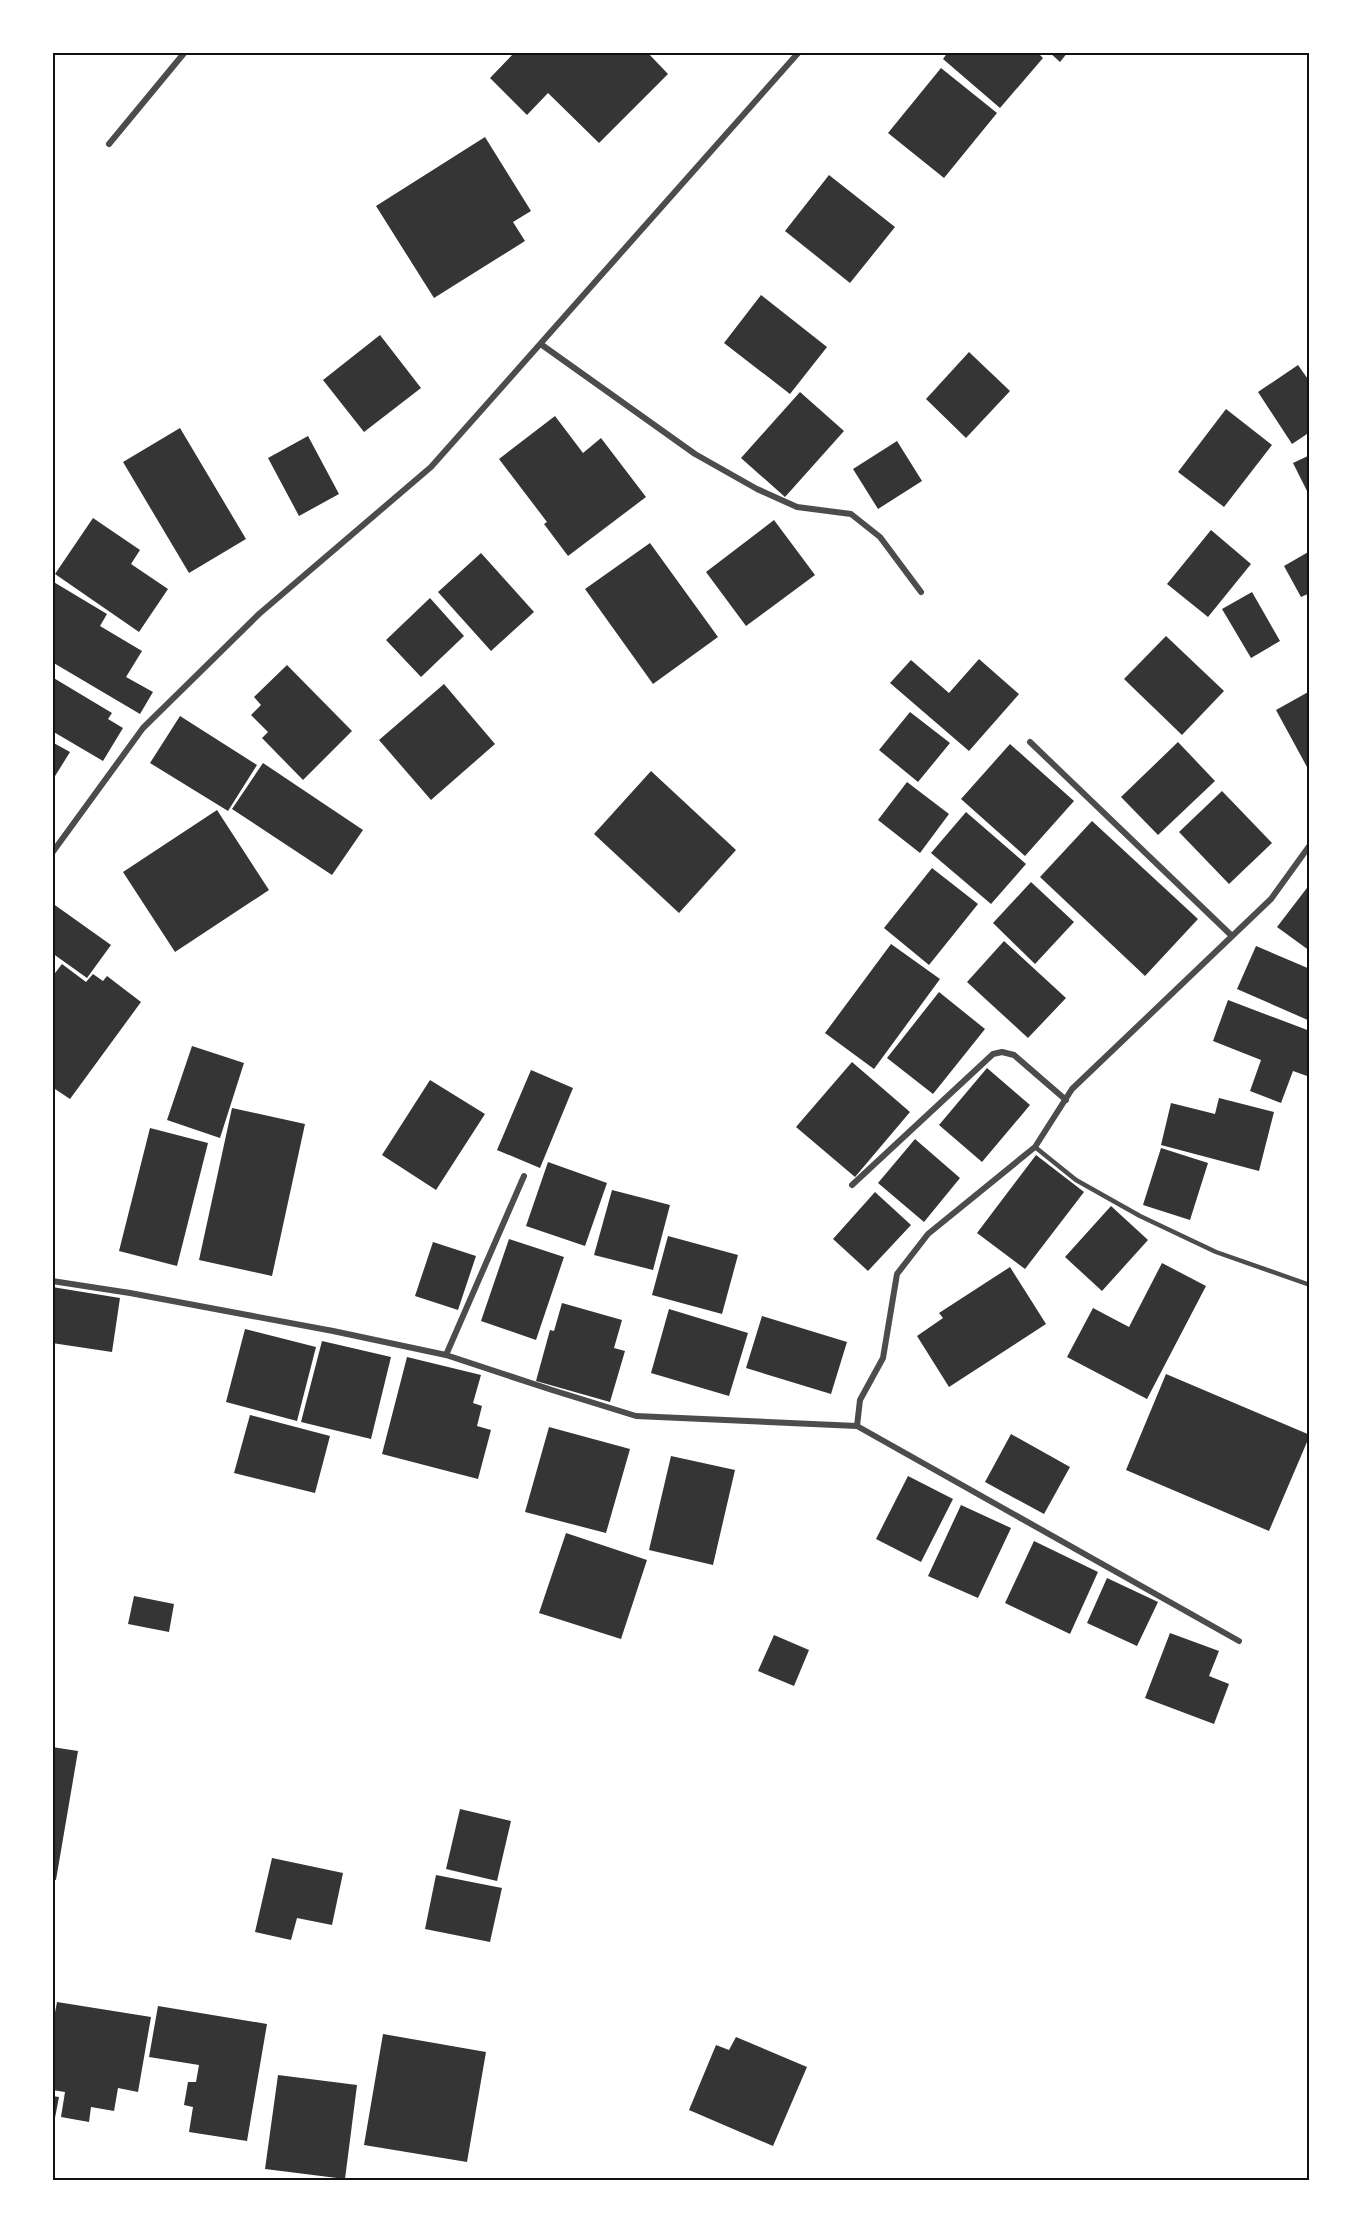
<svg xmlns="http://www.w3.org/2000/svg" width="1362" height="2233" font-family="'Fira Sans',sans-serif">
<rect width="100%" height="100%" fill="#fff"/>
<!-- building -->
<path fill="#353535" d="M515,52h132l21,22 -69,69 -51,-50 -21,22 -37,-37z
M948,52h89l6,6 -43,50 -57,-49z
M1049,52h19l-8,10z
M941,68l56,45 -53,65 -56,-45z
M485,137l46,74 -18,11 12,19 -91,57 -58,-92z
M829,175l66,52 -45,56 -65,-52z
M761,295l66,52 -37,47 -66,-51z
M380,335l41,53 -57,44 -41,-52z
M969,352l41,39 -44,47 -40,-39z
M1298,365l12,17v50l-18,12 -34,-52z
M800,392l44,39 -59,66 -44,-39z
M1226,409l46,36 -48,62 -46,-35z
M555,416l28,37 18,-15 45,59 -78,59 -24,-32 3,-2 -48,-63z
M180,428l66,111 -57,34 -66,-111z
M308,436l31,58 -40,22 -31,-58z
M897,441l25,40 -44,28 -25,-40z
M1310,455v42l-17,-34z
M93,518l47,32 -9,14 37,25 -29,43 -84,-58z
M774,520l41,55 -69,51 -40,-54z
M1211,530l40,34 -43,53 -41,-33z
M650,543l68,94 -65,47 -68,-95z
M1310,551v42l-9,4 -17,-31z
M481,553l53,59 -43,39 -53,-59z
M52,581l55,33 -7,12 42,25 -16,26 27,15 -13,22 -88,-52z
M1252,592l28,49 -29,17 -29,-49z
M430,598l34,38 -43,41 -35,-37z
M1166,636l58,55 -42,44 -58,-56z
M979,659l40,35 -50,57 -79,-68 21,-23 38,33z
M287,665l65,66 -49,49 -41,-42 6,-6 -17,-17 10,-10 -7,-8z
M52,677l60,36 -4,6 15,9 -20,33 -51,-30z
M444,684l51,60 -64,56 -52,-60z
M1310,691v75l-3,1 -31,-57z
M910,712l40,31 -32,39 -39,-32z
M180,716l77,49 -29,46 -78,-48z
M52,742l18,10 -18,29z
M1178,742l37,39 -57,54 -37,-38z
M1010,744l64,57 -49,55 -64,-57z
M263,763l100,67 -31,45 -100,-66z
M651,771l85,79 -57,63 -85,-79z
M907,782l42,32 -29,39 -42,-33z
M1222,791l50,52 -43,41 -50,-52z
M217,810l52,80 -94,62 -52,-80z
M966,812l60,52 -35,40 -60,-51z
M1092,821l106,98 -53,57 -105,-99z
M932,868l46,36 -49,61 -45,-37z
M1031,882l43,40 -39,42 -42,-41z
M1310,884v67l-33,-24z
M52,903l59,42 -24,33 -35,-25z
M1004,941l62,57 -38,40 -61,-56z
M891,944l49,35 -66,90 -49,-36z
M1256,946l54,23v52l-73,-32z
M62,964l24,18 7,-8 10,7 4,-5 34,26 -71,97 -18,-12v-110z
M939,992l46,37 -52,65 -46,-36z
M1228,1000l82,31v46l-17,-6 -12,32 -31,-12 11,-31 -48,-19z
M192,1046l52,17 -24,75 -53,-18z
M852,1062l58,50 -55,65 -59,-50z
M987,1068l43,37 -48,57 -43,-37z
M531,1070l42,18 -33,80 -43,-18z
M430,1080l55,34 -49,76 -54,-35z
M1219,1098l55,14 -15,59 -98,-26 10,-42 44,11z
M232,1108l73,16 -33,152 -73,-16z
M150,1128l58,15 -31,123 -58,-15z
M915,1139l45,39 -36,44 -46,-39z
M1161,1148l47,15 -18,57 -47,-15z
M1036,1155l48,37 -59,77 -48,-36z
M548,1162l59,21 -22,63 -59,-20z
M612,1190l58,15 -17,65 -59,-15z
M875,1192l36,33 -43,46 -35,-32z
M1111,1206l37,34 -46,51 -37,-34z
M668,1236l70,19 -16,59 -70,-19z
M509,1239l55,18 -28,83 -55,-19z
M433,1242l43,14 -18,54 -43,-14z
M1162,1263l44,23 -59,113 -80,-42 26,-49 36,19z
M1010,1267l36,57 -97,63 -32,-51 26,-18 -4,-5z
M52,1287l68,11 -8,54 -60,-9z
M562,1303l60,17 -8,28 11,3 -15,51 -74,-21 14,-51 4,1z
M669,1309l79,24 -19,63 -78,-23z
M762,1316l85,26 -16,52 -85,-26z
M245,1329l71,18 -19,74 -71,-19z
M322,1341l69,16 -20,82 -70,-17z
M407,1357l74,18 -8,28 9,3 -5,20 14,4 -13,49 -96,-25z
M1166,1374l144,61 -41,96 -143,-61z
M250,1415l80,21 -15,57 -81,-20z
M549,1427l81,22 -24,84 -81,-21z
M1011,1434l59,33 -26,47 -59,-32z
M671,1456l64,14 -22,95 -64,-15z
M908,1476l45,23 -32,63 -45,-23z
M961,1505l50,23 -33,70 -50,-22z
M566,1533l81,27 -26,79 -82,-26z
M1034,1541l64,31 -28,62 -65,-31z
M1107,1578l51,24 -21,44 -50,-23z
M134,1596l40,8 -5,28 -41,-8z
M1170,1633l49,18 -10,25 20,8 -15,40 -69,-26z
M774,1635l35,15 -15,36 -36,-15z
M52,1747l26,4 -22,129 -4,-1z
M460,1809l51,12 -14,60 -51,-12z
M272,1858l71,15 -11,52 -35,-7 -6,22 -36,-8z
M436,1875l66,13 -12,54 -65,-13z
M57,2002l94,15 -13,75 -20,-4 -4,23 -23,-4 -2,15 -28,-5 4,-25 -13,-2v-62z
M158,2006l109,18 -20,117 -58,-9 4,-25 -9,-2 4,-23h8l3,-17 -50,-8z
M383,2034l103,18 -19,110 -103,-17z
M736,2037l71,30 -34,79 -84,-36 27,-65 13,5z
M278,2075l79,10 -12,94 -80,-10z
M52,2096l7,1 -5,26h-2z"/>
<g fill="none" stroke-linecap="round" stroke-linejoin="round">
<!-- service -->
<path stroke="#4c4c4c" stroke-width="4.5" d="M1035,1147l41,33 64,36 76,36 94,33"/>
<!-- minor -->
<path stroke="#4c4c4c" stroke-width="6" d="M109,144l76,-92
M542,345l153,109 62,35 40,18 54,7 29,23 41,55
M1030,742l202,194
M52,853l91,-125 116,-114 172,-147 368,-415
M852,1185l141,-131 9,-2 12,3 52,45
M52,1281l78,12 203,38 113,24 106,35 84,26 221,10 382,215
M446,1355l78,-179
M857,1426l3,-26 23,-42 14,-84 31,-40 107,-87 37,-58 199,-190 39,-54"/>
</g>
<!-- border -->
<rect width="1362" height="2233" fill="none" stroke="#ffffff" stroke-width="108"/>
<rect x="54" y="54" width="1254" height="2125" fill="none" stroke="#111" stroke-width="2"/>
</svg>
